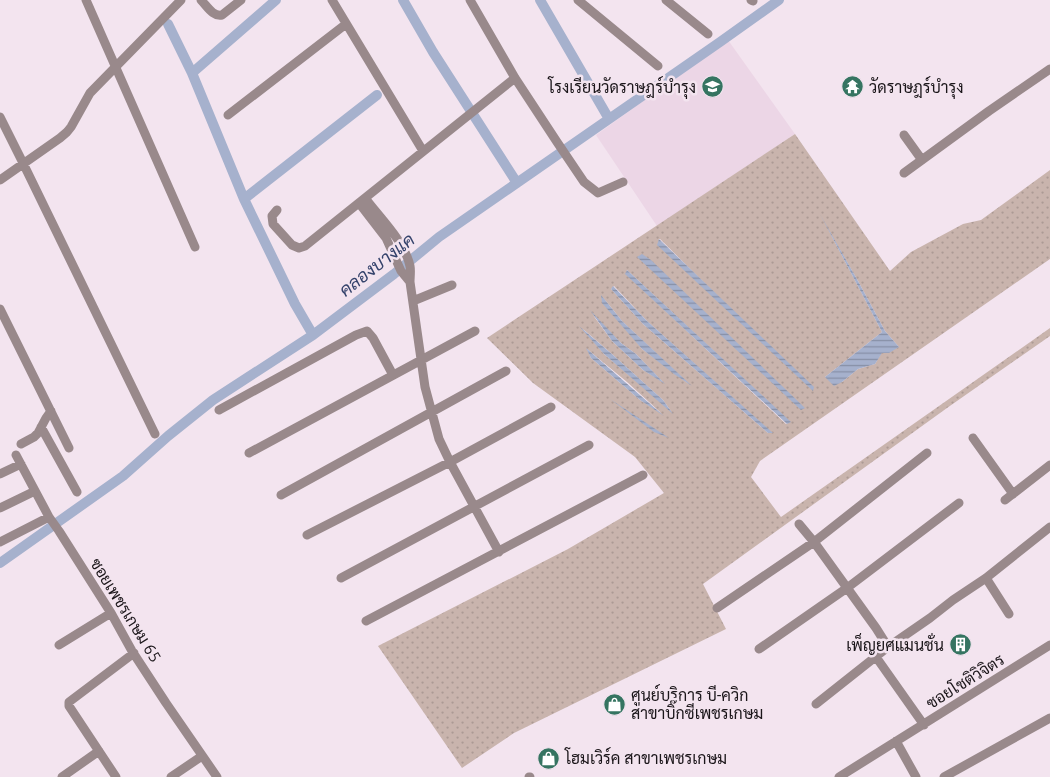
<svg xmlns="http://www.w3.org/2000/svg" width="1050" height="777" font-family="Ubuntu,Sarabun,sans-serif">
<defs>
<pattern id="grass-dots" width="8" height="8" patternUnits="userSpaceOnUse" patternTransform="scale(1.25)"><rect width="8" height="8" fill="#c9b4ad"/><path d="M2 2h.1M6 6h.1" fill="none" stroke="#ac9a94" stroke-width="1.8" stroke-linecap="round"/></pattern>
<pattern id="water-rules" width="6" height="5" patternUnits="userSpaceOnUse" patternTransform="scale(1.25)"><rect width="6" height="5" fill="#a6b1cd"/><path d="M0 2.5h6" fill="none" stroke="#868fa6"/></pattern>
</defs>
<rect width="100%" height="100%" fill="#f3e4ef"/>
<!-- built -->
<path fill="#ecd6e6" d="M728,40l67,94 -138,92 -61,-91z"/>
<!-- grass -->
<path fill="url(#grass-dots)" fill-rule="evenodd" d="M795,134l95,137 21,-19 52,-28 18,-4 69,-50v89l-290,202 -9,16 30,40 269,-189v8l-103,72 -244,176 23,45 -212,104 -52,35 -84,-122 190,-97 96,-56 -29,-36 -102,-74 -46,-45zM828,229l30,52 27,50 14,16 -17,5 -7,12 -17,5 -16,13 -17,-5 57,-45zM659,239h1l153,151 -155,-145zM627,270l163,152 -4,2 -160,-150zM614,286l33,35 125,112h-4l-125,-109 -32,-35zM602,296l20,25 67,63 -47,-35zM593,315l28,28 15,11 27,28 -20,-12 -31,-29zM583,329l30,26 50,45 8,11 -67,-57zM587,349l40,33 34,31 -21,-13 -49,-42z"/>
<!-- water -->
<path fill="url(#water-rules)" d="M820,214l38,67 27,50 14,16 -10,6h-7l-7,11 -17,5 -16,13 -8,4 -9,-9 57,-45z
M659,239l155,148 -1,4 -156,-146z
M642,254l9,6 154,148 -4,2 -164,-153z
M627,270l164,152 -4,2 -162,-150z
M613,286l34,35 126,112h-5l-125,-109 -32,-35z
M601,295l21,26 70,65 -18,-12 -32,-25 -40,-46z
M590,310l31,33 15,11 29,30 -22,-14 -31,-29z
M579,326l34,29 50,45 10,14 -69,-60z
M586,348l78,68 -24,-16 -49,-42z
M610,399l59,39 -15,-6z"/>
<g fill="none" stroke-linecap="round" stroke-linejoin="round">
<!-- canal -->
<path stroke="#a6b1cd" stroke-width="10" d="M403,0l30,52 84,131
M540,0l69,119
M168,24l24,49 52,126 51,105 18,31
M192,73l84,-73
M244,199l133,-104
M0,563l123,-87 45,-40 45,-36 100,-65 81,-61 45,-37 281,-195 59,-42"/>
<!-- minor -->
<path stroke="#99898b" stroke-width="9" d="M86,0l109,247
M201,0c6,6 12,17 21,15l19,-15
M332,0l91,151
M470,0l45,78 42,64 27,40 14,11 25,-11
M578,0l80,66
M666,0l42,34
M751,0l2,1
M228,115l118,-91
M0,117l23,46 132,271
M904,135l18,25
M904,173l85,-62 61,-42
M0,180l60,-42 7,-6 4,-5 19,-34 91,-93
M365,198c15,20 40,44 45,68 1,5 0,11 0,16l15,105 14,52 11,23 49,90
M359,203l27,35 15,33 9,11
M277,210l-5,6 1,8 19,21 7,3 6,-2 210,-168
M413,301l39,-16
M0,309l69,139
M219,410l137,-75 11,-4 6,7 20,37
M41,427l36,65
M973,438l40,56
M21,444l13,-7 4,-4 8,-15 5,-7
M249,453l226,-122
M16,455l33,62 10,14 52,82 21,38 34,52 51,74
M0,474l21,-10
M281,495l225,-124
M1005,500l45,-35
M0,508l35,-17
M799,524l15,18 62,86 12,19
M307,535l143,-73 101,-55
M0,542l49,-25
M341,578l248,-133
M986,578l23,36
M717,608l97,-66 113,-89
M366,621l277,-146
M59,645l52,-32
M759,649l88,-61 112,-85
M876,657l48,68
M816,704l72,-57 42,-29 23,-18 33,-22 64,-51
M896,741l20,36
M62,777l37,-26
M116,777l-47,-71v-4l65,-49
M171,777l31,-21
M529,777h1
M839,777l211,-132
M944,777l106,-59"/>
</g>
<!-- icons -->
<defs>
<symbol id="school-disc" viewBox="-11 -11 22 22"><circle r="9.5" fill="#357461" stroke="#f3e4ef"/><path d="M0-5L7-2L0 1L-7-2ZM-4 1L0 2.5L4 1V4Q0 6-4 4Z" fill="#fff"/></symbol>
<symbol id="temple-disc" viewBox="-11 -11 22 22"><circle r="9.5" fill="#357461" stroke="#f3e4ef"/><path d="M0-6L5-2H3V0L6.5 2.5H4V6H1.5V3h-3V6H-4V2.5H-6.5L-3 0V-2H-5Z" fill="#fff"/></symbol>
<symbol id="building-disc" viewBox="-11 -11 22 22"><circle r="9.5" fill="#357461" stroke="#f3e4ef"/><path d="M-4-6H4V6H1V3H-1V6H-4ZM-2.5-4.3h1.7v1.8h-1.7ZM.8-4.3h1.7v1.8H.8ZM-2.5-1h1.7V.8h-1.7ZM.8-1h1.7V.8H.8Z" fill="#fff"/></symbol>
<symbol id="shop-disc" viewBox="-11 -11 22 22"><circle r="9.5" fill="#357461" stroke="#f3e4ef"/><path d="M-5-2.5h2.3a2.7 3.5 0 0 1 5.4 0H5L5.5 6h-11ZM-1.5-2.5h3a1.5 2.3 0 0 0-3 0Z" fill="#fff"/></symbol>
</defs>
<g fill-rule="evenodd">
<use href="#school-disc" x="700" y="74" width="25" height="25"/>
<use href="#temple-disc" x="840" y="74" width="25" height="25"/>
<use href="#building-disc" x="948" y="632" width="25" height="25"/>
<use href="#shop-disc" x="602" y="692" width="25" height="25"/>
<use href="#shop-disc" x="536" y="746" width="25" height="25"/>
</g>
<g text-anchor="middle" stroke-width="5" stroke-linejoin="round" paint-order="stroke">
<!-- poi labels -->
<g font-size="16" fill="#1b161a" stroke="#f3e4ef" text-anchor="start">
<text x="696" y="93" text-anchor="end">โรงเรียนวัดราษฎร์บำรุง</text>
<text x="869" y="93">วัดราษฎร์บำรุง</text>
<text x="944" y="651" text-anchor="end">เพ็ญยศแมนชั่น</text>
<text x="631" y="701">ศูนย์บริการ บี-ควิก<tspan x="631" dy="18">สาขาบิ๊กซีเพชรเกษม</tspan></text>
<text x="565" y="764">โฮมเวิร์ค สาขาเพชรเกษม</text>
</g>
<!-- street labels -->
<g font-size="16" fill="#1b161a" stroke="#f3e4ef">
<text transform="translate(126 610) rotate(58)" y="6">ซอยเพชรเกษม 65</text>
<text transform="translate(965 681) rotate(-32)" y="6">ซอยโชติวิจิตร</text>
</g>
<!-- water labels -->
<g font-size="18" font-style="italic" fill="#34426b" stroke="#f3e4ef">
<text transform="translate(377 265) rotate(-38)" y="6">คลองบางแค</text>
</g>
</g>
</svg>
